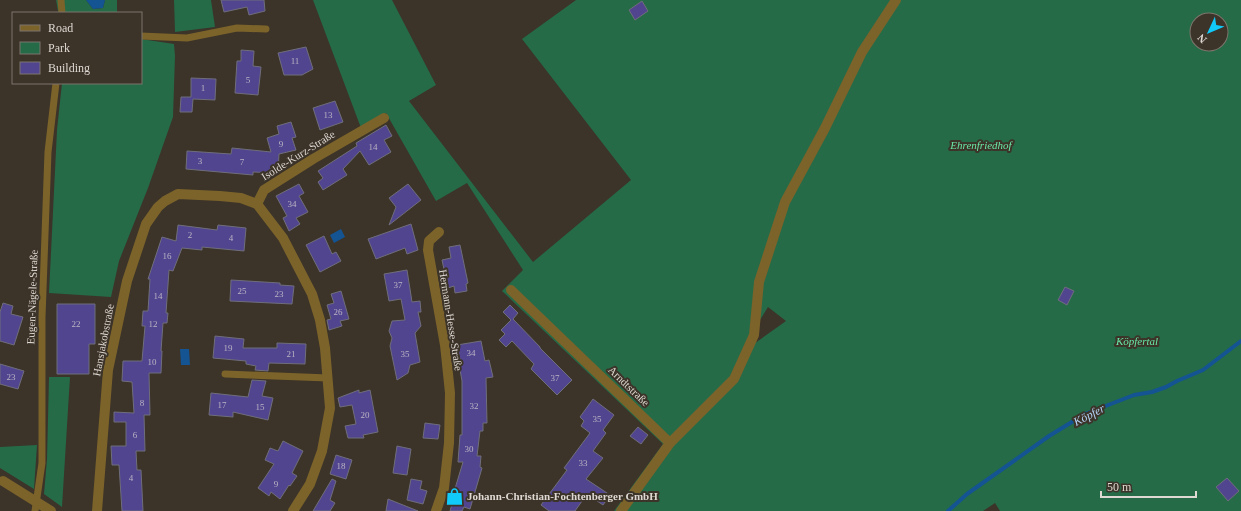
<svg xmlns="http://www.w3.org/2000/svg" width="1241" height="511" font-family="Georgia,serif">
<rect width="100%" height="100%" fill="#3c3329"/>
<!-- green -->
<path fill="#256b48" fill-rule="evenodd" d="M56,0h30l7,9 10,-1 2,-8h12v13h-48l-11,-2z
M174,0h37l4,27 -40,5z
M313,0h79l44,85 -27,16 124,161 98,-82 -109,-141 54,-39h665v511h-241l-5,-8 -12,8h-369l49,-67 -161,-153 21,-21 -56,-87 -31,18 -50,-88 -25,15zM1197,20h24v24h-24zM768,307l18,14 -38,27 7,-20z
M141,39l33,5 1,12 -2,61 -25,71 -29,73 -8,36 -62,-4 8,-163 5,-47h79z
M49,377h21l-8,130 -18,-13 3,-35z
M37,445l-3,44 -34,-21v-21z"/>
<!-- water -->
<path fill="#145492" d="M86,0h19l-2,8 -10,1z
M341,229l4,8 -11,6 -4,-8z
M180,349h9l1,16h-9z"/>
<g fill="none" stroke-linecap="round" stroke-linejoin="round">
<!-- stream -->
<path stroke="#145492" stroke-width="4" d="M948,511l19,-17 82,-58 36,-22 49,-19 18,-3 14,-5 11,-6 26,-11 38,-29"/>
</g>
<!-- building -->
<path fill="#514590" stroke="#6f6e7b" d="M221,0h43l1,11 -16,4 -2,-8 -23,5z
M642,1l6,10 -13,9 -6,-10z
M306,47l7,22 -11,6h-18l-6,-22z
M241,50l13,1 -1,15 8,1 -3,28 -23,-2 2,-32h4z
M191,78l25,1 -1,21 -22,-1 -1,13h-12l1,-15h10z
M335,101l8,21 -23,8 -7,-22z
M291,122l5,15 -4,1 4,12 -17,4 -1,19 -25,-1v3l-67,-6 1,-18 44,3 1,-6 39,4 -4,-14 12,-4 -2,-8z
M386,125l6,11 -8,4 7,12 -22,13 -9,-14 -17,18 4,6 -24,15 -5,-8 5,-4 -5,-7 39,-25 -1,-3z
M299,184l5,9 -5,3 9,16 -12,6 4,6 -11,7 -6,-13 4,-2 -11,-20z
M408,184l13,16 -32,25 7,-18 -7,-9z
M411,224l7,26 -11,4 -2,-6 -29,11 -8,-20z
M178,225l39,5 1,-5 28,3 -2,23 -42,-4v3l-20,-2 -9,23 -4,-1 -3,43h2l-1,10h-4l-2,28h1l-1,22h-12l1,42h-6l1,36h-9l1,19h4l2,41h-21l-3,-46h-7l-1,-19h15v-24h-12v-10l20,1 -2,-31 -10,-1 1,-20h19l3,-35h-3l1,-15h5l2,-32h-2l14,-42 14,4z
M324,236l8,18 4,-2 5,9 -21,11 -14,-27z
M460,245l8,38 -2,1 1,7 -12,2 -1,-7 -6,2 -6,-28 9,-2 -2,-11z
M407,270l5,32 8,-1 1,11h-3l3,14 -6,7 5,29 -10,3 -2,8 -11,7 -7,-34 2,-8 -3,-7 3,-10 13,-1 -4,-21 -12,2 -5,-27z
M231,280l49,3v2l14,1 -2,18 -62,-3z
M1065,287l9,4 -7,14 -9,-5z
M341,291l8,28 -9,2 2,5 -13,4 -2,-10 4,-1 -4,-14 7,-2 -3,-9z
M3,303l10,3 -2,8 12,3 -9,28 -14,-4v-29z
M57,304h38v40h-6v30h-32z
M510,305l8,8 -5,6 27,28v1l32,32 -15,15 -26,-26 3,-5 -22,-23 -6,6 -7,-7 6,-6 -4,-4 10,-10 -8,-8z
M215,336l29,3 -1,9h34v-5l29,1 -1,20 -36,-1 -1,8 -13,-1 1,-4 -10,-2v-3l-33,-3z
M481,341l4,20 4,-1 4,17 -7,1 1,45h-4v8h-3l-3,25h4l-1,11 2,1 -12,41 -6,-2 -2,4h-12l2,-7 -4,-2 3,-11 3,1 9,-30h-5l2,-27h2v-54l-3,-17h2l-4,-19z
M0,364l24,7 -6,18 -18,-5z
M252,380l14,1 -4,15 11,2 -5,22 -35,-8v5l-24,-2 2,-22 37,4z
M359,390v3l11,-3 8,42 -15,3 1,3h-16l-3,-12 11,-2 -4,-19 -12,2 -2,-9z
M593,399l21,16 -11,15 3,3 -13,18 10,7 -17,21 24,16 -7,10 -16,-11 -12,17h-26l-8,-6 26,-35 -3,-2 26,-35 -9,-7 3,-5 -4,-4z
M425,423l15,2 -2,14 -15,-1z
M638,427l10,8 -7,9 -11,-8z
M283,441l20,10 -11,22 5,3 -7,10 -1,-1 -9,14 -9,-7 -2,4 -11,-8 16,-24 -9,-4 5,-12 8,3z
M397,446l14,3 -4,26 -14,-2z
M336,455l16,5 -6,19 -16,-5z
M1227,478l12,13 -11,10 -12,-14z
M332,479l4,2 -6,19 5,3 -5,8h-17z
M411,479l11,2 -2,8 7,2 -4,13 -16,-4z
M388,499l30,12h-32z"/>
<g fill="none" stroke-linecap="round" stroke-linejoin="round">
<!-- service -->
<path stroke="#7b632a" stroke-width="7" d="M61,0l1,13
M141,36l46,2 50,-10 29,1
M225,374l103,4
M35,511l7,-48v-146l6,-165 8,-69"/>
<!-- minor -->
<path stroke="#7b632a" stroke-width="10" d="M257,204l26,34 29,56 8,26 5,28 5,60 -8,43 -12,33 -17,27
M257,204l7,-14 49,-31 71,-41
M511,290l159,153
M97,511l11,-141 19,-89 19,-57 12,-17 7,-6 13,-7 42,2 21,2 16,6
M436,511l8,-23 5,-45 1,-50 -5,-48 -17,-95 1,-9 10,-9
M621,511l49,-68 64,-64 20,-44 5,-53 26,-80 40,-74 37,-76 34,-52"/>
<!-- tertiary-bridge -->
<path stroke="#7b632a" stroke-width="10" d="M3,481l48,30"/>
</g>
<!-- icons -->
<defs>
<symbol id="shop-bare" viewBox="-9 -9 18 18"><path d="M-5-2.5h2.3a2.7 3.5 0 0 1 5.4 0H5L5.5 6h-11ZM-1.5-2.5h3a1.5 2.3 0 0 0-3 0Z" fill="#11cafa" stroke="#3c3329" stroke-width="2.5" paint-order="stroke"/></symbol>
</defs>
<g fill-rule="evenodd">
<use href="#shop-bare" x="442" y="484" width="25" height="25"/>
</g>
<g text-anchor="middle" stroke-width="4" stroke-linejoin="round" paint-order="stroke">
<!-- number labels -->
<g font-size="9" fill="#bbb4c2">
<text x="295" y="64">11</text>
<text x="248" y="83">5</text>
<text x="203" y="91">1</text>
<text x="328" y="118">13</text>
<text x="281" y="147">9</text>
<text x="373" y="150">14</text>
<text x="200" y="164">3</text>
<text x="242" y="165">7</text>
<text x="292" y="207">34</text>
<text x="190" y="238">2</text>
<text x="231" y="241">4</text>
<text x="167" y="259">16</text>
<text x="398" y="288">37</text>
<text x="242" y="294">25</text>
<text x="279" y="297">23</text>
<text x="158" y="299">14</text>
<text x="338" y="315">26</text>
<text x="76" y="327">22</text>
<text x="153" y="327">12</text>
<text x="228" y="351">19</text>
<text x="471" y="356">34</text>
<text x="291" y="357">21</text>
<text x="405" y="357">35</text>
<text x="152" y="365">10</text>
<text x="11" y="380">23</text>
<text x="555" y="381">37</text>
<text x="142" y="406">8</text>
<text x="222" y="408">17</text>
<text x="474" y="409">32</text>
<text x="260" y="410">15</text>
<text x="365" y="418">20</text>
<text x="597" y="422">35</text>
<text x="135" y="438">6</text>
<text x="469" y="452">30</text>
<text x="583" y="466">33</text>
<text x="341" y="469">18</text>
<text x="131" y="481">4</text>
<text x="276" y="487">9</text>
</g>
<!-- park labels -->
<g font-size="11" font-style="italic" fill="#69e9a6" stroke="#3c3329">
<text x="981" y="149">Ehrenfriedhof</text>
<text x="1137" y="345">Köpfertal</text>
</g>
<!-- street labels -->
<g font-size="11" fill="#ded9d3" stroke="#3c3329">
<text transform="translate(298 155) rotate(-32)" y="4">Isolde-Kurz-Straße</text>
<text transform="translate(32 297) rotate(-88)" y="4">Eugen-Nägele-Straße</text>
<text transform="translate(451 320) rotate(81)" y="4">Hermann-Hesse-Straße</text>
<text transform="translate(103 340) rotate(-79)" y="4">Hansjakobstraße</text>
<text transform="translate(629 386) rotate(44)" y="4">Arndtstraße</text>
</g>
<!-- poi labels -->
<g font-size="11" font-weight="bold" fill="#ded9d3" stroke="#3c3329" text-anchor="start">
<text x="467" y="500">Johann-Christian-Fochtenberger GmbH</text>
</g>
<!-- water labels -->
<g font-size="12" font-style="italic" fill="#b4d3f7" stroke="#3c3329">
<text transform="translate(1089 415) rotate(-27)" y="4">Köpfer</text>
</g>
</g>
<!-- legend -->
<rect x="12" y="12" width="130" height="72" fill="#3c3329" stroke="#7d756d"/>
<rect x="20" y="25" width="20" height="6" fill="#7b632a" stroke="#7d756d"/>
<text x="48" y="32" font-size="12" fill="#ded9d3">Road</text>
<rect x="20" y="42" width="20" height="12" fill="#256b48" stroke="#7d756d"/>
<text x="48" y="52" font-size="12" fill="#ded9d3">Park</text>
<rect x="20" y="62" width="20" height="12" fill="#514590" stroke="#7d756d"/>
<text x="48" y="72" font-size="12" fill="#ded9d3">Building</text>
<!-- north arrow -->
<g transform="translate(1209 32) rotate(226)"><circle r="19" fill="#3c3329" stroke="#7d756d"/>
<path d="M0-3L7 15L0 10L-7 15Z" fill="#11cafa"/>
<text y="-6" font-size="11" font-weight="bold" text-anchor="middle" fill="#ded9d3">N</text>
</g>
<!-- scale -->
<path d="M1101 491v6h95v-6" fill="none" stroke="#ded9d3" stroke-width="2"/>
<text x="1107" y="491" font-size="12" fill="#ded9d3" stroke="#3c3329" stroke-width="3" paint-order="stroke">50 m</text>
</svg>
